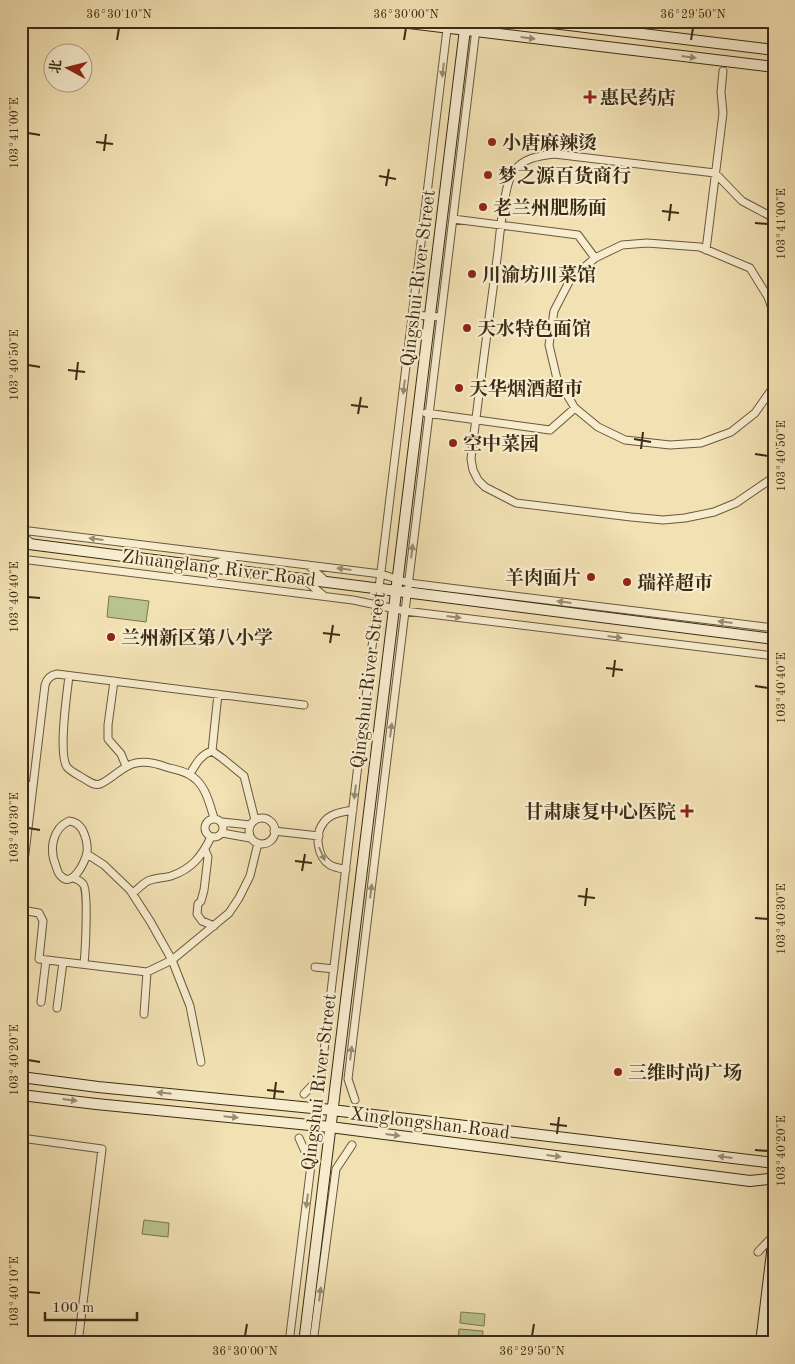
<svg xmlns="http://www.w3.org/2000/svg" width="795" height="1364" font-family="'Old Standard TT','Noto Serif SC',serif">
<rect width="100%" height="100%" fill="#f2e1b3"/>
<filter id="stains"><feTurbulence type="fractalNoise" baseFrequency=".004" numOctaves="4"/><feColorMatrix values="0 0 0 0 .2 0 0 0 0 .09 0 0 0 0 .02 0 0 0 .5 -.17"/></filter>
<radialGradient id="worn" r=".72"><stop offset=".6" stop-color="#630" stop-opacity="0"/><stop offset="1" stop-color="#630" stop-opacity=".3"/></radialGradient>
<!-- green -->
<path fill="#b9c38d" stroke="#7a7751" d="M109,596l40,5 -3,21 -39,-5z
M144,1220l25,3 -1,14 -26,-3z
M461,1312l24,2 -1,12 -24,-3z
M459,1329l24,2 -1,11 -24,-2z"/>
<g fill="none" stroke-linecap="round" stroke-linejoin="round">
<defs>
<path id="street" d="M774,218l-32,-17 -27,-28 -161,-19c-16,2 -31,4 -41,18 -9,13 -13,61 -15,79 -9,69 -19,139 -27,208l2,11 5,10 7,7 31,16 115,14 32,3 22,-2 29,-6 22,-9 35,-24 3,-3
M453,219l125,16 17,23
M706,250l17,-137 -2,-21 2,-21
M774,314l-6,-17 -18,-29 -50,-21 -53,-4 -25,2 -27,13 -25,22 -16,31 -5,34 8,34 18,29 23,19 27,13 45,5 31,-2 30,-11 24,-19 19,-27
M413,315l28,2
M426,413l124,17 25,-22
M21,530l360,44 28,9 365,45
M21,535l12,9
M21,559l332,41 52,11 369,45
M210,565l25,-8
M308,565l18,16
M304,579l20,17
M69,676c-2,17 -11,78 -2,91 3,4 11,8 16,11 5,3 11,8 17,6 11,-4 23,-19 36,-21 9,-2 22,1 30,4 7,2 15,3 22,7 17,8 21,28 26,44
M114,681l-6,44v14l13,15 5,12
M212,751l10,7 22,18 11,44
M212,751l6,-57
M190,774c6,-10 10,-19 22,-23
M21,784l12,2
M249 831a13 13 0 1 1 26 0a13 13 0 1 1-26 0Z
M205 828a9 9 0 1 1 18 0a9 9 0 1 1-18 0Z
M69,821c7,1 9,3 13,8 3,6 6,15 5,23 -1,9 -15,37 -26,24 -3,-2 -4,-7 -5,-10 -7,-16 -4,-37 13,-45z
M222,822l28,3
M274,831l45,5
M222,833l28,5
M205,850l3,7 -4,33 -3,11 -3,3 -1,10 5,7 12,5
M87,854l17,11 26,25 20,31 22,39 18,46 11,56
M346,870c-5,-2 -11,-2 -16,-5 -13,-8 -16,-31 -6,-43 7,-9 19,-10 29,-12
M73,878c3,1 8,3 10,6 6,5 2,70 1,80
M21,887l24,-202c2,-7 6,-10 12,-11l247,31
M133,893c4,-3 9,-9 15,-12 6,-3 16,-3 23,-5 21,-7 31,-20 40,-39
M21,910l18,3 4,8 -4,38 108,13 25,-12 57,-47 10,-15 11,-22 8,-33
M315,967l19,2
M41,1002l5,-42
M57,1008l6,-46
M144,1014l3,-42
M304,1094l17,-18 58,-488 69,-567
M355,1100l-7,-21 129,-1058
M21,1138l81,11 -24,194
M758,1252l16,-17
M289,1343l22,-178 -12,-27
M313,1343l23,-174 16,-24"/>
<path id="secondary" d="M392,21l382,46
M536,21l238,29
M21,543l753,96
M21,1077l77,10 234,23 442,53
M21,1095l75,9 234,23 420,54 18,-2 6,1
M304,1343l162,-1322
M761,1343l13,-107"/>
</defs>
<!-- street casing -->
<use href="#street" stroke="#68583c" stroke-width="9"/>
<!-- secondary casing -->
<use href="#secondary" stroke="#3a2b15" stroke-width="12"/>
<!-- street -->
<use href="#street" stroke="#f7ecce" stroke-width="7"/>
<!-- secondary -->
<use href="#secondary" stroke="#f7ecce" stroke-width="10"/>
</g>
<!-- one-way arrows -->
<defs><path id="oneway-solid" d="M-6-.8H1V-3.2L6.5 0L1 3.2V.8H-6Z" transform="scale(1.25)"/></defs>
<g fill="#988c72">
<use href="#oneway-solid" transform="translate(528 38) rotate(7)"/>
<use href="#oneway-solid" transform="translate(689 57) rotate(7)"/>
<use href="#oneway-solid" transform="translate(443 70) rotate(97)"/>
<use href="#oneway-solid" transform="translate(404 387) rotate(97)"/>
<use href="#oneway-solid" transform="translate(96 539) rotate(-173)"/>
<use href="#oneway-solid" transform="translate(412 551) rotate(-83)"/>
<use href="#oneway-solid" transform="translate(344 569) rotate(-173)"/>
<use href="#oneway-solid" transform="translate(564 602) rotate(-173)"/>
<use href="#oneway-solid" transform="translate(454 617) rotate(7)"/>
<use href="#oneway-solid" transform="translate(725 622) rotate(-173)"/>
<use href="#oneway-solid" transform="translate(615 637) rotate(7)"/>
<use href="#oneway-solid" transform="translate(391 730) rotate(-83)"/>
<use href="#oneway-solid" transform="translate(355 792) rotate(97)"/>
<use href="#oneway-solid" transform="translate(322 854) rotate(66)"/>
<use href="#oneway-solid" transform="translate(371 891) rotate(-83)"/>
<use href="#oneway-solid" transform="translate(351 1053) rotate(-83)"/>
<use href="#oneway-solid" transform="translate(164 1093) rotate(-174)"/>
<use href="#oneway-solid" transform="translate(70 1100) rotate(7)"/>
<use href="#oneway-solid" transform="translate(231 1117) rotate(6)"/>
<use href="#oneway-solid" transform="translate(393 1135) rotate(7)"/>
<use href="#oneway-solid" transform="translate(554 1156) rotate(7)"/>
<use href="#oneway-solid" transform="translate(725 1157) rotate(-173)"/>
<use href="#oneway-solid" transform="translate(307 1201) rotate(97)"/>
<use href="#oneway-solid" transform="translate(320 1294) rotate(-83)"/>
</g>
<!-- ticks -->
<path fill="none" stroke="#3a2b15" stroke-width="2" d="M117,40l2,-12M404,40l2,-12M691,40l2,-12M28,133l12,2M96,142l17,2M104,151l2,-17M379,176l17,3M386,186l3,-17M662,211l17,2M669,221l2,-17M755,223l13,1M28,365l12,2M68,370l17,2M76,380l2,-18M351,405l17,2M358,414l3,-17M634,439l17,3M641,449l2,-17M755,454l13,2M28,597l12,1M323,633l17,2M330,643l3,-18M606,668l17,2M613,677l2,-17M755,686l13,2M28,828l12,2M295,861l17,2M302,871l3,-17M578,896l17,2M585,906l2,-18M755,918l13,1M28,1060l12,2M267,1090l17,2M274,1099l2,-17M550,1124l17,2M557,1134l2,-17M755,1150l13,1M28,1292l12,1M245,1336l2,-12M532,1336l2,-12"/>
<!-- markers -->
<g fill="#8f2418" stroke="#f7ecce" stroke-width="2">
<path d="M587.5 89.5h5v5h5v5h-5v5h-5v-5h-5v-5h5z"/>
<circle cx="492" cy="142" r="5"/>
<circle cx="488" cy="175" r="5"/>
<circle cx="483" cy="207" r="5"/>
<circle cx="472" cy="274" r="5"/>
<circle cx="467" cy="328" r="5"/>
<circle cx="459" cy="388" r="5"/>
<circle cx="453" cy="443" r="5"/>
<circle cx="591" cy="577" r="5"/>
<circle cx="627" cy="582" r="5"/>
<circle cx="111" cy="637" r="5"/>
<path d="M684.5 803.5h5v5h5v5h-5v5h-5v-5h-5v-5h5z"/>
<circle cx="618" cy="1072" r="5"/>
</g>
<g text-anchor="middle" stroke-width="4.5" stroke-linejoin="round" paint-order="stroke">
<!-- poi labels -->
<g font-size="19" font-weight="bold" fill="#3a2b15" stroke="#f7ecce" text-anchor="start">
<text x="600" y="104">惠民药店</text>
<text x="502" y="149">小唐麻辣烫</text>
<text x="498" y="182">梦之源百货商行</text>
<text x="493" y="214">老兰州肥肠面</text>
<text x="482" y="281">川渝坊川菜馆</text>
<text x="477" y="335">天水特色面馆</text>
<text x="469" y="395">天华烟酒超市</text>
<text x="463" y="450">空中菜园</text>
<text x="581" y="584" text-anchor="end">羊肉面片</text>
<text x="637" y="589">瑞祥超市</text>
<text x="121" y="644">兰州新区第八小学</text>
<text x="676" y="818" text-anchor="end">甘肃康复中心医院</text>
<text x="628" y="1079">三维时尚广场</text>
</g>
<!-- street labels -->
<g font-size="19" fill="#3a2b15" stroke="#f7ecce">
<text transform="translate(417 278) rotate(-83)" y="7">Qingshui River Street</text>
<text transform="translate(219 567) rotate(7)" y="7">Zhuanglang River Road</text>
<text transform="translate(367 680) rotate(-83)" y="7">Qingshui River Street</text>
<text transform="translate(318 1082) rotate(-83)" y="7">Qingshui River Street</text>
<text transform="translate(430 1122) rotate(7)" y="7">Xinglongshan Road</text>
</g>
</g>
<!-- margin -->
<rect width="795" height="1364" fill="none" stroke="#f2e1b3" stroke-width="55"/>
<!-- north arrow -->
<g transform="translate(68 68) rotate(277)"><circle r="24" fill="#f7ecce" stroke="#ab9f84"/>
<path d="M0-4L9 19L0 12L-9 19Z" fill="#8f2418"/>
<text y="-8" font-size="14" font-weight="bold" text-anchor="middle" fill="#3a2b15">北</text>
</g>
<!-- scale -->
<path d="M45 1312v8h92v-8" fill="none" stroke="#3a2b15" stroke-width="2.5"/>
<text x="52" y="1312" font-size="15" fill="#3a2b15" stroke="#f7ecce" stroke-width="4" paint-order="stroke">100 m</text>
<rect x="28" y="28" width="740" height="1308" fill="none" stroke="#3a2b15" stroke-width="2"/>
<g font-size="12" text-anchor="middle" fill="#3a2b15">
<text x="119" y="18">36°30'10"N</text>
<text x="406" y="18">36°30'00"N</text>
<text x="693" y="18">36°29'50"N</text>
<text transform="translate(14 133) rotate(-90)" y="4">103°41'00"E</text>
<text transform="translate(781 224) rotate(-90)" y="4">103°41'00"E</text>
<text transform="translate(14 365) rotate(-90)" y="4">103°40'50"E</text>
<text transform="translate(781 456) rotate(-90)" y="4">103°40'50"E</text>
<text transform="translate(14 597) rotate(-90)" y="4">103°40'40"E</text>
<text transform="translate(781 688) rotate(-90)" y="4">103°40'40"E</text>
<text transform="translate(14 828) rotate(-90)" y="4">103°40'30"E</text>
<text transform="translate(781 919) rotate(-90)" y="4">103°40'30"E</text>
<text transform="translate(14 1060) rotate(-90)" y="4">103°40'20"E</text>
<text transform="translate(781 1151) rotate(-90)" y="4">103°40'20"E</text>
<text transform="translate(14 1292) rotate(-90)" y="4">103°40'10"E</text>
<text x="245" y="1355">36°30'00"N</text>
<text x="532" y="1355">36°29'50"N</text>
</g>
<rect width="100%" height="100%" filter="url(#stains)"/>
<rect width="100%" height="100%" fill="url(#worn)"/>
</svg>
